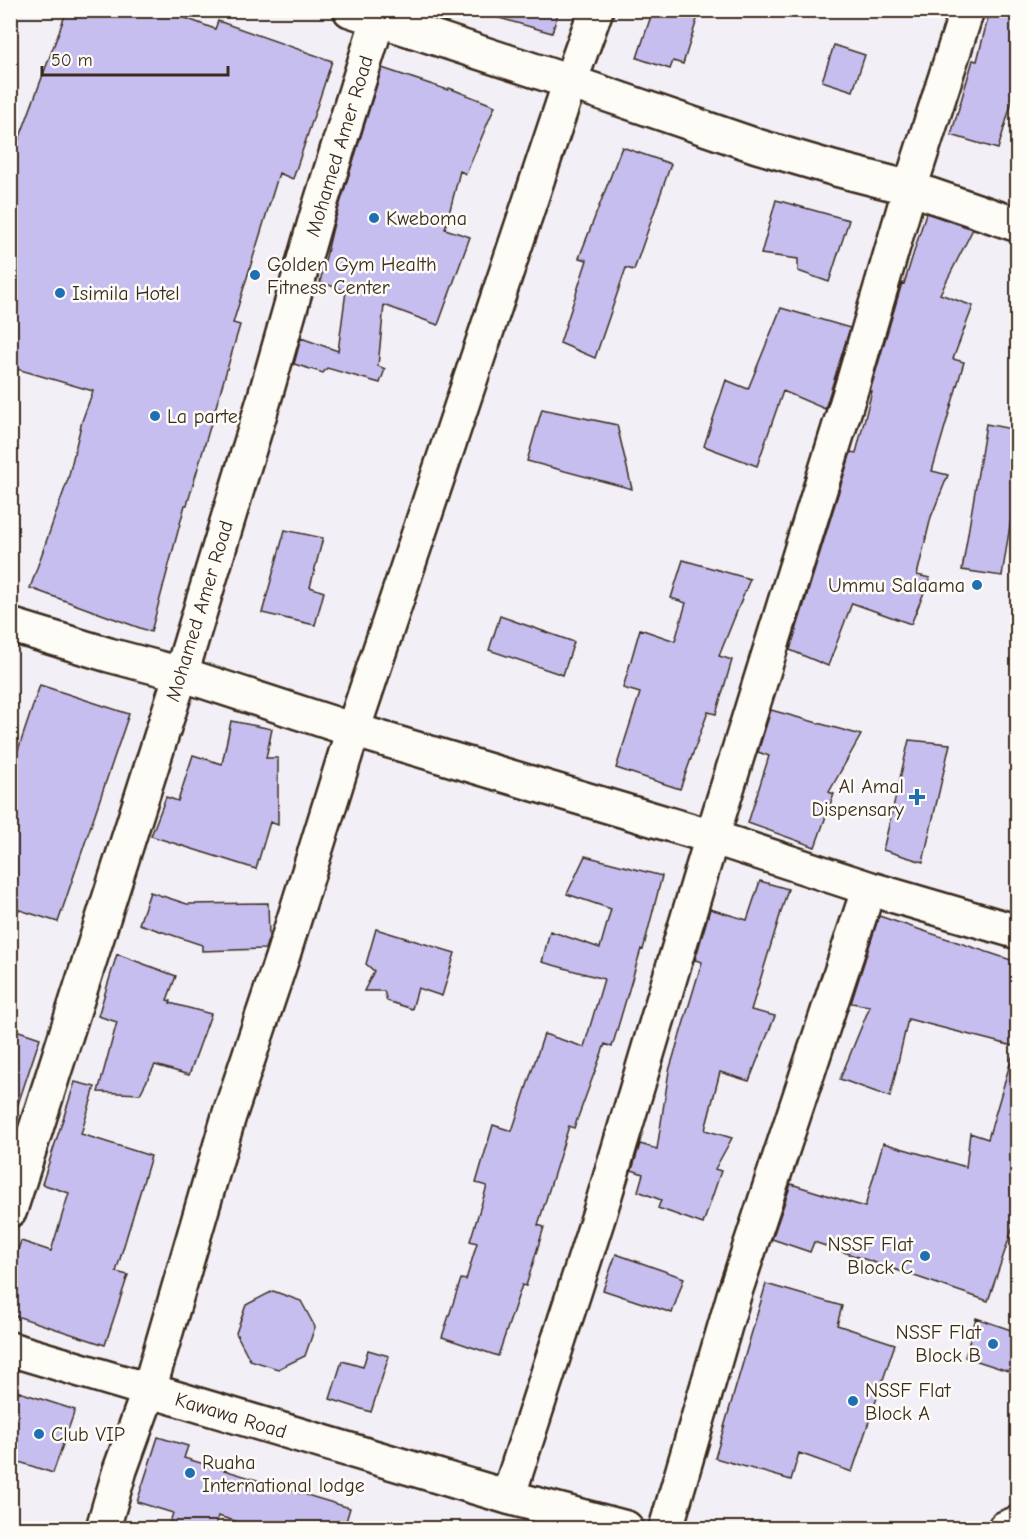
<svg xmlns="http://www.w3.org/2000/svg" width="1028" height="1539" font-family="'Comic Neue',sans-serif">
<rect width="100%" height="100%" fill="#f2f0f6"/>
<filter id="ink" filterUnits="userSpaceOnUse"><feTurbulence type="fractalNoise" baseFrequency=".0167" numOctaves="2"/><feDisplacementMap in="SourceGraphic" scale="12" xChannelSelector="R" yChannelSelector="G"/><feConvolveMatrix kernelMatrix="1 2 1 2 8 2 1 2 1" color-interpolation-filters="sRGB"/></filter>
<g filter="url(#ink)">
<!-- building -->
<path fill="#c7bef0" stroke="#3b2a1e" stroke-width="1.5" d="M67,10h97l51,19 3,-8 114,40 -39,118 -14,-6 -46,150 7,2 -53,180h-2l-34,127 -121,-44 38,-109 14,-58 11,-30 -83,-24v-203z
M493,10h66l-7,23 -60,-17z
M653,10h47l-17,54 -10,-3 -3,8 -33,-11z
M990,10h27v74l-19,65 -47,-14 22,-75 4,1z
M834,45l31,10 -12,36 -31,-10z
M382,68l66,22 1,-2 46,18 -29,68 -6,-3 -15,58 25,8 -32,88 -54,-20 -6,61 7,3 -5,14 -53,-15 -4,5 -29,-9 7,-26 37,13 8,-60 -26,-9 14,-59z
M622,147l49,17 -37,106 -8,-2 -31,90 -35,-15 27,-83 -8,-2z
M776,200l73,20 -20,62 -31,-11v-12l-37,-5z
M926,213l47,16 -33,65 33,12 -20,53 11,3 -32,109 16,4 -17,42 -14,58 13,3 -19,46 -59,-21 -24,63 -38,-16 61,-198 5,1 16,-62h-2l32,-108 2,1z
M781,308l69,20 -25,81 -42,-18 -26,75 -53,-20 22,-66 22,9z
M542,409l75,16 15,64 -105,-28z
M986,424l31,6v71l-3,-1 -12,76 -40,-6z
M285,530l38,8 -13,49 14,5 -9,33 -53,-12z
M683,560l67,19 -31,77 13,4 -16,54 -8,-2 -28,77 -64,-21 24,-75 -17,-5 17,-59 35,12 11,-38 -15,-5z
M500,616l74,26 -11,33 -74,-25z
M40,685l89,29 -71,208 -48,-15v-133z
M771,710l90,25 -32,57 5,2 -19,53 -67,-24 21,-67 -11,-4z
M231,721l41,8 -6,29h12v67l-8,-3 -14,47 -105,-33 15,-39 12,4 15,-46 29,9z
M909,740l41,4 -27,118 -40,-12z
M585,856l77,20 -19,74 -2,-1 -29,98 -7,-3 -31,84 -5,-2 -31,99 6,2 -18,59 -4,-1 -24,71 -56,-19 19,-58 5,1 11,-37 -7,-2 17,-55 -11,-3 17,-58 19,6 32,-97 40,13 20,-68 -62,-17 8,-31 50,17 11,-39 -44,-15z
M760,881l28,8 -37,121 24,6 -26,65 -29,-9 -15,58 27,8 -17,31 6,2 -18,53 -45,-16 3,-8 -23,-9 5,-17 -11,-4 8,-26 17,5 12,-78 33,-109 -7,-2 15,-51 37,11z
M150,892l37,12 81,-1 1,34 -4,12 -63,2v-6l-63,-21z
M879,916l138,46v85l-109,-28 -18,78 -50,-18 30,-73 -19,-3z
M376,929l79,24 -13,43 -24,-8 -6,21 -25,-8 -3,-10h-20l10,-20 -8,-7z
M117,954l59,22 -9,24 4,1 -1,2 41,11 -22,61 -34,-10 -15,29 -42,-2 19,-70 -19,-6z
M10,1028l30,10 -26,78 -4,-1z
M1012,1057h5v172l-4,-2 -25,74 -174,-59 -4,10 -38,-13 19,-55 74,23 18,-64 83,24 4,-34 18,6z
M75,1082l20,5 -14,47 70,22 -35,116 12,3 -23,70 -95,-31v-42l11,-31 30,10 18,-58 -27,-9z
M616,1254l68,24 -12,35 -69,-23z
M766,1284l76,22 -5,19 58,19 -43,128 -53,-19 -8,27 -76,-22z
M273,1291l28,10 14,26 -10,29 -27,13 -28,-9 -14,-27 10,-28z
M976,1318l41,14v42l-52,-17z
M368,1350l21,6 -18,56 -41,-13 12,-38 21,6z
M10,1389l65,21 -22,63 -43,-14z
M158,1437l30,9 -4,12 166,50 -6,20h-85l-41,-12 -3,12h-47l5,-15 -36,-11z"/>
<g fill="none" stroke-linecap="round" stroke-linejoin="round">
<defs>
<path id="minor" d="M350,10l220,72 187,64 79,23 74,19 108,37
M10,625l99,30 72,19 172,56 359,107 159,52 147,43
M10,1210l171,-536 83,-274 52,-182 65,-208
M10,1349l498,148 118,31
M508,1497l91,-282 113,-378 141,-454 57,-195 57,-178
M103,1528l17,-58 29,-80 80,-274 53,-158 71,-228 217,-648 26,-72
M666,1528l68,-233 129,-389 8,-17
M1005,1528l13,-5"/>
</defs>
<!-- minor casing -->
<use href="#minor" stroke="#3b2a1e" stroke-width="38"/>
<!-- minor -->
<use href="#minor" stroke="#fdfcf7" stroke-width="33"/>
</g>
</g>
<!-- markers -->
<g fill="#1f6fb2" stroke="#fdfcf7" stroke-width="2">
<circle cx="374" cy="218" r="6"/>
<circle cx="255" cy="275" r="6"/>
<circle cx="60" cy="293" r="6"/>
<circle cx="155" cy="416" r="6"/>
<circle cx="977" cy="585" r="6"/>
<path d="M914 788h6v6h6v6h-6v6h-6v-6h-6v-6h6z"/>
<circle cx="925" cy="1256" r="6"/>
<circle cx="993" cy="1344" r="6"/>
<circle cx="853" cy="1401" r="6"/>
<circle cx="39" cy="1434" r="6"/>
<circle cx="190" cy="1473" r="6"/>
</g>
<g text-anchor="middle" stroke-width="5" stroke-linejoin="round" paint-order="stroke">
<!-- street labels -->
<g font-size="20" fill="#3b2a1e" stroke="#fdfcf7">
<text transform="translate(339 146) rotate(-73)" y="7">Mohamed Amer Road</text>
<text transform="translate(199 611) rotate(-73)" y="7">Mohamed Amer Road</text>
<text transform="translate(231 1415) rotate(17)" y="7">Kawawa Road</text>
</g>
<!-- poi labels -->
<g font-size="20" fill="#3b2a1e" stroke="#fdfcf7" text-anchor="start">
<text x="386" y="225">Kweboma</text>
<text x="267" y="271">Golden Gym Health<tspan x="267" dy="23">Fitness Center</tspan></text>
<text x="72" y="300">Isimila Hotel</text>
<text x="167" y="423">La parte</text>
<text x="965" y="592" text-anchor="end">Ummu Salaama</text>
<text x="904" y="793" text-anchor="end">Al Amal<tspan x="904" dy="23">Dispensary</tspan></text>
<text x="913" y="1251" text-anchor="end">NSSF Flat<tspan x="913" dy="23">Block C</tspan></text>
<text x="981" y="1339" text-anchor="end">NSSF Flat<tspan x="981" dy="23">Block B</tspan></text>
<text x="865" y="1397">NSSF Flat<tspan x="865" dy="23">Block A</tspan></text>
<text x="51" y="1441">Club VIP</text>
<text x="202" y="1469">Ruaha<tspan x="202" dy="23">International lodge</tspan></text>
</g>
</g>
<!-- margin -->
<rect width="1028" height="1539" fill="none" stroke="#fdfcf7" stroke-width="36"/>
<rect x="18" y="18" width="992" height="1503" fill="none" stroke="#3b2a1e" stroke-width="2" filter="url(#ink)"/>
<!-- scale -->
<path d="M42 66v9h186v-9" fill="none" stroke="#3b2a1e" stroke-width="3"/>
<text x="51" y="66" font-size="18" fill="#3b2a1e" stroke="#fdfcf7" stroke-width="4.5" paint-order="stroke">50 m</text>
</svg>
